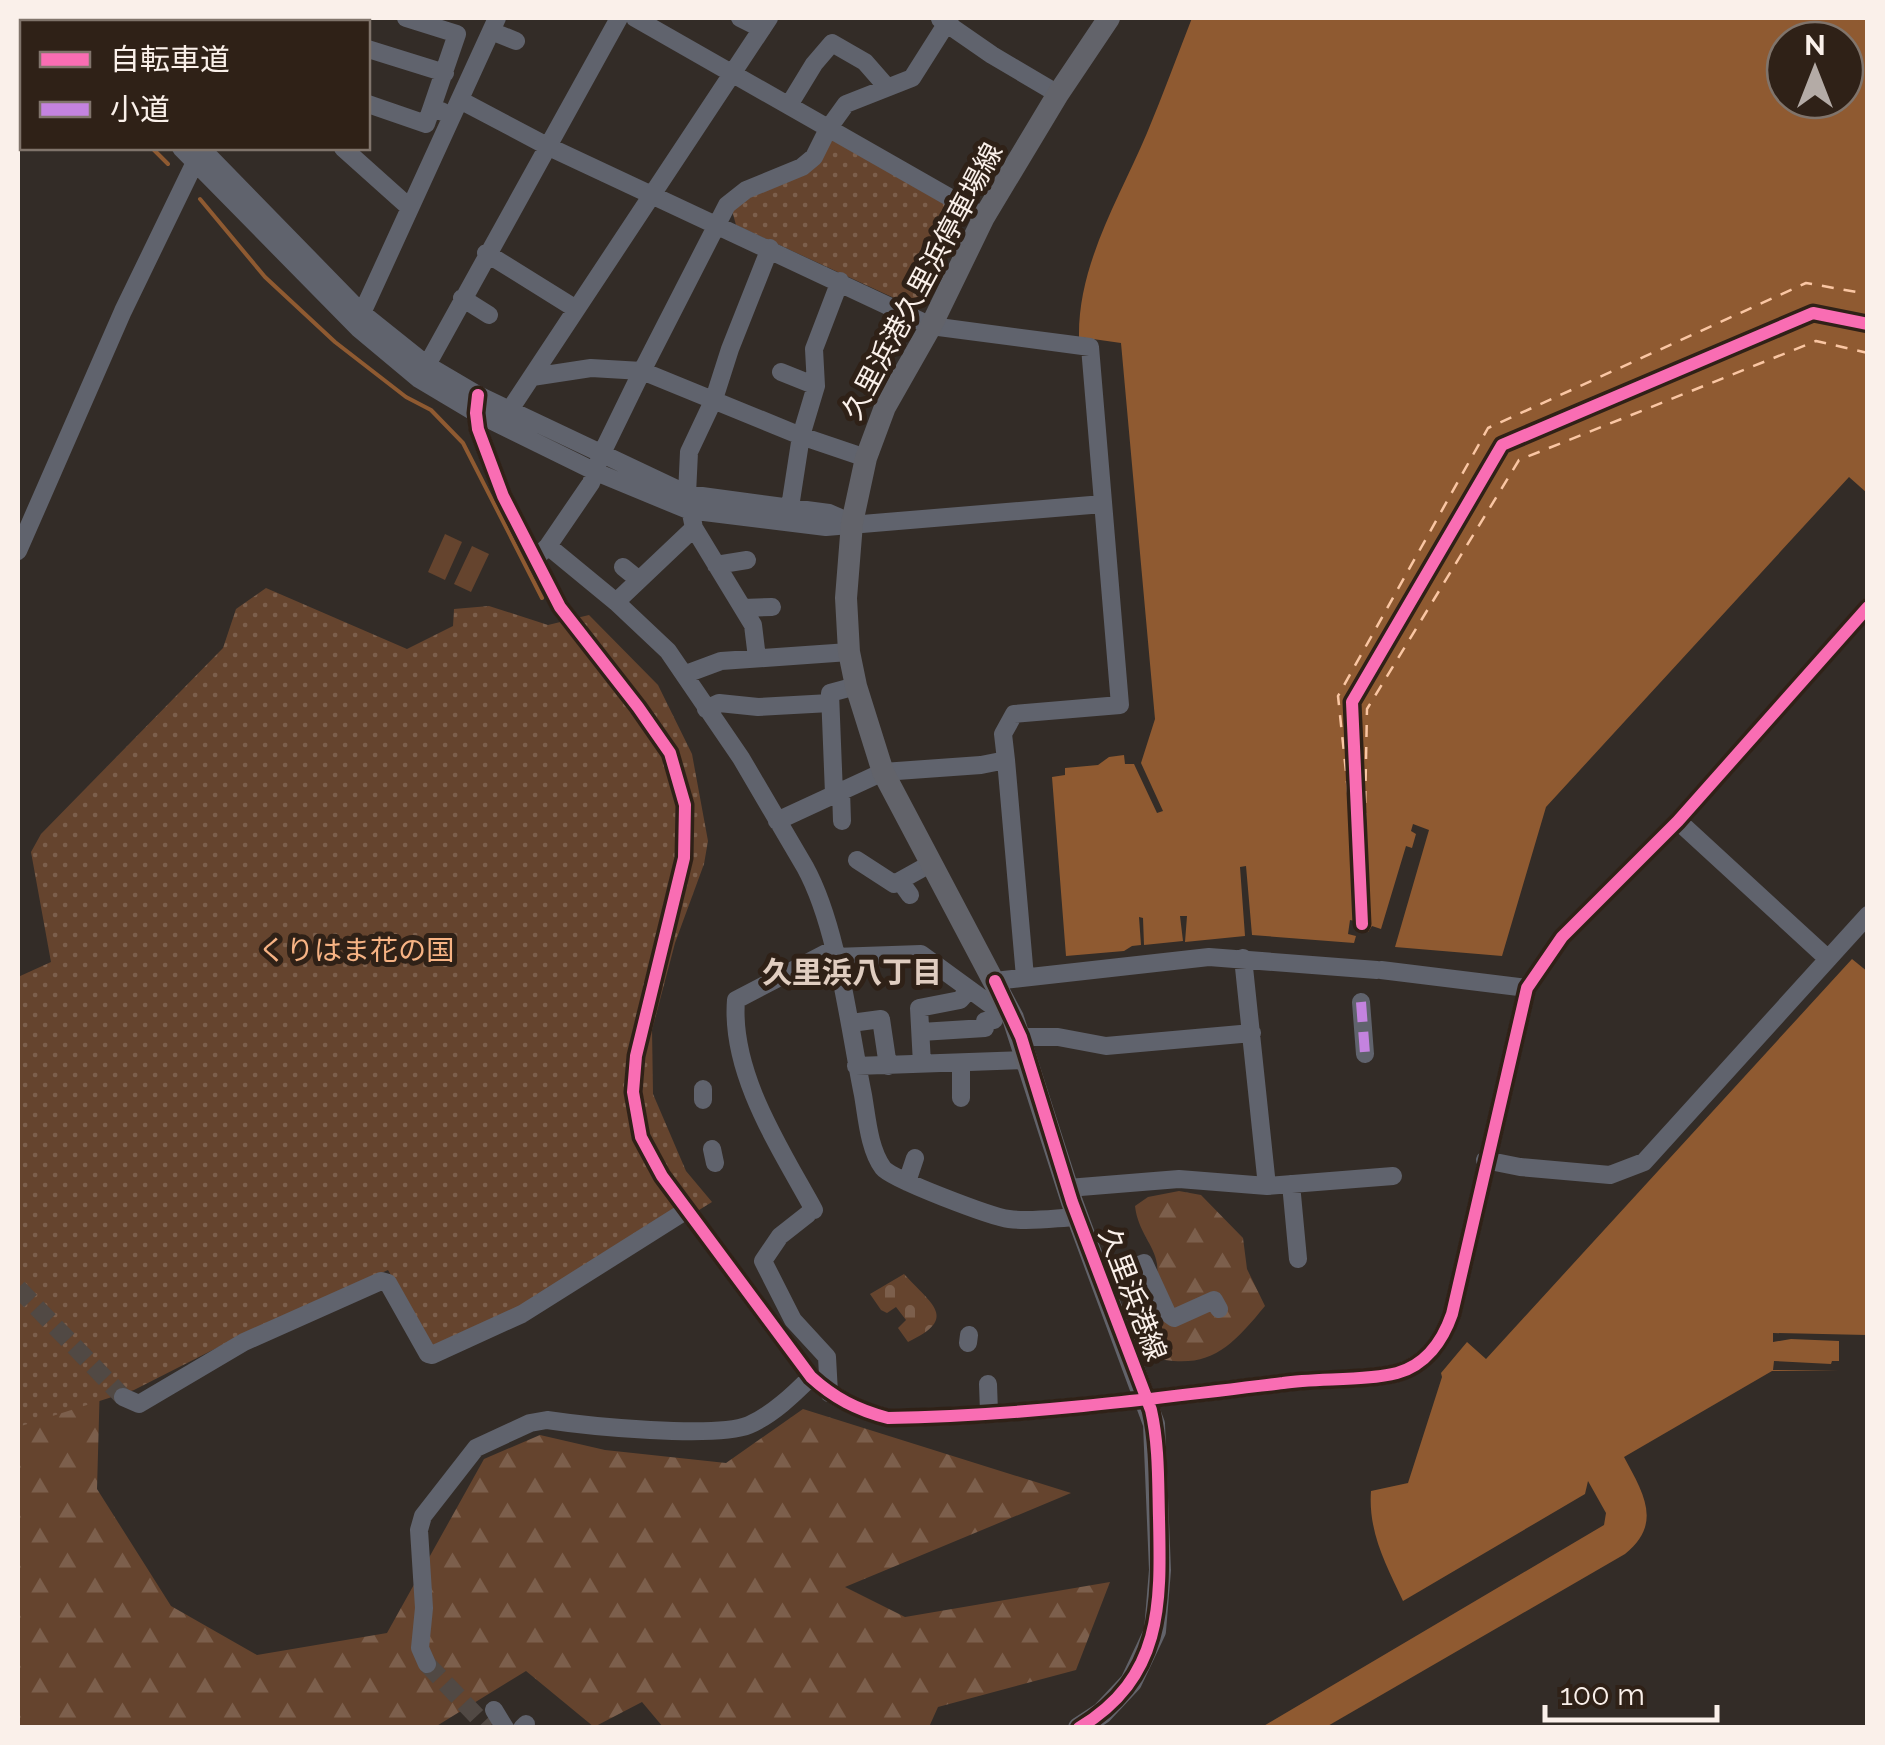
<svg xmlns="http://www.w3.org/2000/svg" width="1885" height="1745" font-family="Raleway,'Noto Sans JP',sans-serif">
<defs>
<pattern id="forest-firs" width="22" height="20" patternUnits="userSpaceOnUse" patternTransform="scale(2.5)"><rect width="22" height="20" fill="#65442e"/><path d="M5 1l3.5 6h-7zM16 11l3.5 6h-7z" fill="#7c5f4c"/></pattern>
<pattern id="cemetery-stones" width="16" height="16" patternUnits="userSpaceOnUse" patternTransform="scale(2.5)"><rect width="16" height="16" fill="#65442e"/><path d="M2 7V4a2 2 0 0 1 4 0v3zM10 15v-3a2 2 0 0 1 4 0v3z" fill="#7c5f4c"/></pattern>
<pattern id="park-dots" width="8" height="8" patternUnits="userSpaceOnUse" patternTransform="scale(2.5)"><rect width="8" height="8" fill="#65442e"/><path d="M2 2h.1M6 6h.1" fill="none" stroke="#7c5f4c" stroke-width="1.8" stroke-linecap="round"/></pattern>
</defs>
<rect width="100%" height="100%" fill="#332c27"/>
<!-- forest -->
<path fill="url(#forest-firs)" d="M567,635c32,37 75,75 97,120 45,95 -17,203 -33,300 -4,24 0,52 0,77l-11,7h-12l-59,-69 -25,-7 -39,87 -15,16 -46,8 -26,-3 -24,-11 -39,1 -12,13 -5,19 3,16 17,36 -1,26 -23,17 -214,93 -3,108 74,117 86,49 130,-22 97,-174 56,-24 65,15 121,13 77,-54 268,84 -226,94 60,30 205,-35 -34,88 -138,37 -9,20h-266l-21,-25 -48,25 -68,-56 -91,56 -417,1v-695c14,-6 30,-10 40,-23 18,-23 -14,-110 -21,-138l-1,-11 6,-15 190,-196 22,-9 40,-3 41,34c-21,52 -43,103 -67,154 -9,18 -27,33 -35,49 -5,12 -2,26 2,37 17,57 88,57 136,64l35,-23 7,-20 -6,-122 16,-115 8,-26c25,-11 49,1 62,24l-12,58v18l8,8 22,2 13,-8c4,-32 -7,-100 15,-124 6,-7 19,-9 28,-13z
M1179,1191l22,4 42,43 4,31 18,37c-37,45 -58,66 -119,50 -10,-33 15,-60 11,-92 -3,-20 -19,-32 -22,-58l13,-9z"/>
<!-- cemetery -->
<path fill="url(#cemetery-stones)" d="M904,1274c28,31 55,44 4,68l-10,-14 8,-8 -10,-13 -9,6 -6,-3 -11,-16z"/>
<!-- park -->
<path fill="url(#park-dots)" d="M835,139l129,75 -46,95 -182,-84 -5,-18z
M266,588l141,61 46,-23 1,-17 35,-3 59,19 41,-10 69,70 34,69 16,87 -4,23 -29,79 -23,87 1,64 33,77 26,31 -185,115 -94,30 -45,-77 -132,58 -122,62 -116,37v-450l33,-15 -20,-110 10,-18 182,-186 13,-39z"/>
<!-- pitch -->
<path fill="#65442e" d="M445,534l17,8 -17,38 -17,-8z
M472,546l17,8 -18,38 -17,-8z"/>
<!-- water -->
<path fill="#8f5a31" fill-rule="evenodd" d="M1192,18h675v475l-18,-16 -303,330 -44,149 -107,-9 34,-117 -16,-6 -2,7 5,3 -4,14 -6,-2 -25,83 -9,-3 -4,6 1,-6 -8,-2 -2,6v-8l-9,-2 -2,14 8,2 -2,7 -102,-8 -6,-69 -6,1 5,69 -60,6 2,-26h-7l3,25 -39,4 -1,-27 -4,-1 2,28 -9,1 -8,5 -58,5 -14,-179 13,-2v-7l33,-3 11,-8 15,-2 1,9h9l23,49 6,-2 -22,-48 14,-44 -34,-376 -42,-6c-1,-73 40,-138 68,-204 16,-38 30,-77 45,-115zM1785,40h60v60h-60z
M1852,959l16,13 -1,363 -94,-2v9l18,-3 48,2v20h-7l-1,3 -57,-3 -1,9 66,1h-67l-148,86c18,34 40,66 1,97l-299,173h-64l342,-202 2,-12 -18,-32 -3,13 -182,107c-17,-36 -35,-69 -32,-110l37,-8 34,-106 -1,-4 26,-31 19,17z"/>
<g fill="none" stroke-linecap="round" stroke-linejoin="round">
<!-- stream -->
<path stroke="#8f5a31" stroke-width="4" d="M25,18l5,4
M152,148l16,16
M200,199l65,78 70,65 71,55 25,13 32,33 79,155"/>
<!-- ferry -->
<path stroke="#fac6a3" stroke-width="2.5" stroke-dasharray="12 10" stroke-linecap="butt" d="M1361,898l-9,-196 150,-257 311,-132 55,11
M1363,913l4,-204 152,-249 297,-119 52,12
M1362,924l-24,-228 150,-268 318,-145 62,11"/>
<!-- minor-tunnel -->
<path stroke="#514944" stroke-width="18" stroke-dasharray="18 9" stroke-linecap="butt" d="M18,1288l105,109
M427,1664l61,64"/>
<!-- minor -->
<path stroke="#60636d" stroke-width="18" d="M72,18l5,4
M199,18l6,4
M406,18l51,16 -25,73
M635,18l349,199
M740,18l22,11
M940,19l52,36 66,39
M491,31l25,10
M368,49l77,24
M460,100l87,46 384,180 159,21 30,358 -106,9 -11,20 3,26
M368,104l58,20 6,-17 11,5
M789,105l25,-41 18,-21 33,19 21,24
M181,148l177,180 61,51 57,34 120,59 92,38 138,17 277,-23
M201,148l161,165 65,52 51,30 209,99 142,19 23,10
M343,148l67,60
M486,253l90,56
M462,298l27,17
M362,313l135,-295
M427,365l192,-347
M781,372l35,14
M532,377l59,-9 51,3 159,65 65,22
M478,395l-2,18 2,16 25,67 57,111 78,100 32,46 15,52 -1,53 -48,198 -3,36 8,45 21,39 149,201c23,21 46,33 77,41 132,-2 264,-19 395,-35 33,-5 84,-2 114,-10 29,-8 46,-33 55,-59l75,-326 35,-51 116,-116 190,-214
M509,411l260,-393
M790,507l11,-71 15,-50 -2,-37 26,-68
M548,546l43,-63 10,-28 41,-84 85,-166 19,-15 56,-23 12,-10 14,-28 18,-25 66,-26 38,-60
M18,551l105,-240 77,-159
M537,557l11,-11 68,56 52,49 73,107 64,109c33,60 44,160 58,228 4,23 6,54 20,73 8,11 109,49 126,51 22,3 46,-1 68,-2
M716,565l31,-5
M623,567l16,13
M616,602l78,-74
M743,608l29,-1
M757,658l-4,-33 -59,-97 -7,-34 2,-42 25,-53 16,-50 40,-101
M686,674l35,-13 128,-9
M706,709l13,-6 39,4 72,-4
M841,790l1,31
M834,794l-4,-101 26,-7
M777,821l106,-49 98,-7 25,-5 19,217
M1678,821l149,137
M857,860l37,24 6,-3 10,14
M894,884l36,-20
M834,957l87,-3 70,51 12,-8
M1243,958l24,228
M1381,970l146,18
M995,981l214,-24 168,13
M1361,1002l4,52
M851,1023l30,-4 7,47
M921,1032l64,-4v-7l9,-1
M1021,1037h37l48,9 146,-13
M961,1063v35
M922,1064l-3,-56 41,-8 8,-9
M856,1066l172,-6
M703,1089v11
M712,1149l3,14
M1485,1160l35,7 90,8 34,-13 224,-247
M907,1182l8,-24
M1291,1184l7,75
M1068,1188l111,-9 88,7 126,-10
M814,1210c-34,-62 -84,-137 -78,-210l96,-50
M808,1214l-28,22 -17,25 30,59 34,37 2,36
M1101,1281l43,-18 23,50 7,5 40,-18 5,9
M968,1343l1,-8
M988,1384l1,28
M123,1397l16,7 105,-62 137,-61 7,2 40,71 4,1 90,-41 165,-104
M427,1664l-7,-16 4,-40 -5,-78 4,-14 53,-68 54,-25 17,-3c40,6 168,19 202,5 23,-10 44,-30 62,-48
M494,1710l11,18
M522,1728l4,-4"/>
<!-- major -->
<path stroke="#62636a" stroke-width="22" d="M1079,1728l23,-15 29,-31 24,-51 5,-61 -6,-146 -82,-222 -59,-184 -130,-246 -27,-86 -7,-34 -3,-54 6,-75 14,-65 19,-51 46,-81 53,-109 74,-123 51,-76"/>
<!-- quiet -->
<path stroke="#c483df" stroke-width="10" stroke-dasharray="20 10" stroke-linecap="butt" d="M1361,1002l4,52"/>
<defs>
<path id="cycleway" d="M478,395l-2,18 2,16 25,67 57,111 78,100 32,46 15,52 -1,53 -48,198 -3,36 8,45 21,39 149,201c23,21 46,33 77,41 132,-2 264,-19 395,-35 33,-5 84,-2 114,-10 29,-8 46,-33 55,-59l75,-326 35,-51 116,-116 190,-214
M1362,924l-10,-222 150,-257 311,-132 55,11
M995,981l26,56 51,165 79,208c8,35 7,72 8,108 2,87 4,159 -80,210"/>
</defs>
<!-- cycleway casing -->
<use href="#cycleway" stroke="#2f2117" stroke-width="19"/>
<!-- cycleway -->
<use href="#cycleway" stroke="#f96db3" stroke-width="12"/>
</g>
<g text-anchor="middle" stroke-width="10" stroke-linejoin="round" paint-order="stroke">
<!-- street labels -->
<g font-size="28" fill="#faf0ea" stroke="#2f2117">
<text transform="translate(922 281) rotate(-62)" y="10">久里浜港久里浜停車場線</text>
<text transform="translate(1133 1294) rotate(69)" y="10">久里浜港線</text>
</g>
<!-- park labels -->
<g font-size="28" fill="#f7b384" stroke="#2f2117">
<text x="356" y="960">くりはま花の国</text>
</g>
<!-- neighbourhood labels -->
<g font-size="30" font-weight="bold" fill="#e0cdc0" stroke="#2f2117">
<text x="852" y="983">久里浜八丁目</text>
</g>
</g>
<!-- border -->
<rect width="1885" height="1745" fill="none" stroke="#faf0ea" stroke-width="40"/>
<!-- legend -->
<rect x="20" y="20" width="350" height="130" fill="#2f2117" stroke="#80746b" stroke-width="2.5"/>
<rect x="40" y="52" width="50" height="15" fill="#f96db3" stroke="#80746b" stroke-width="2.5"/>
<text x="110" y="70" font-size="30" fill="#faf0ea">自転車道</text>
<rect x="40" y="102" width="50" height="15" fill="#c483df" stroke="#80746b" stroke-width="2.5"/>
<text x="110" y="120" font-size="30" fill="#faf0ea">小道</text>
<!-- north arrow -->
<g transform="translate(1815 70)"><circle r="48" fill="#2f2117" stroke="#80746b" stroke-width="2.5"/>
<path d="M0-8L18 38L0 25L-18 38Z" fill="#b4aba6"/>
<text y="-15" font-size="28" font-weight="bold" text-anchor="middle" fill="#faf0ea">N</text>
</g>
<!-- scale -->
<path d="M1545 1705v15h172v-15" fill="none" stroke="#faf0ea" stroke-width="5"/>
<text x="1560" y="1705" font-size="30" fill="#faf0ea" stroke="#2f2117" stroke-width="8" paint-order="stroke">100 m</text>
</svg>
